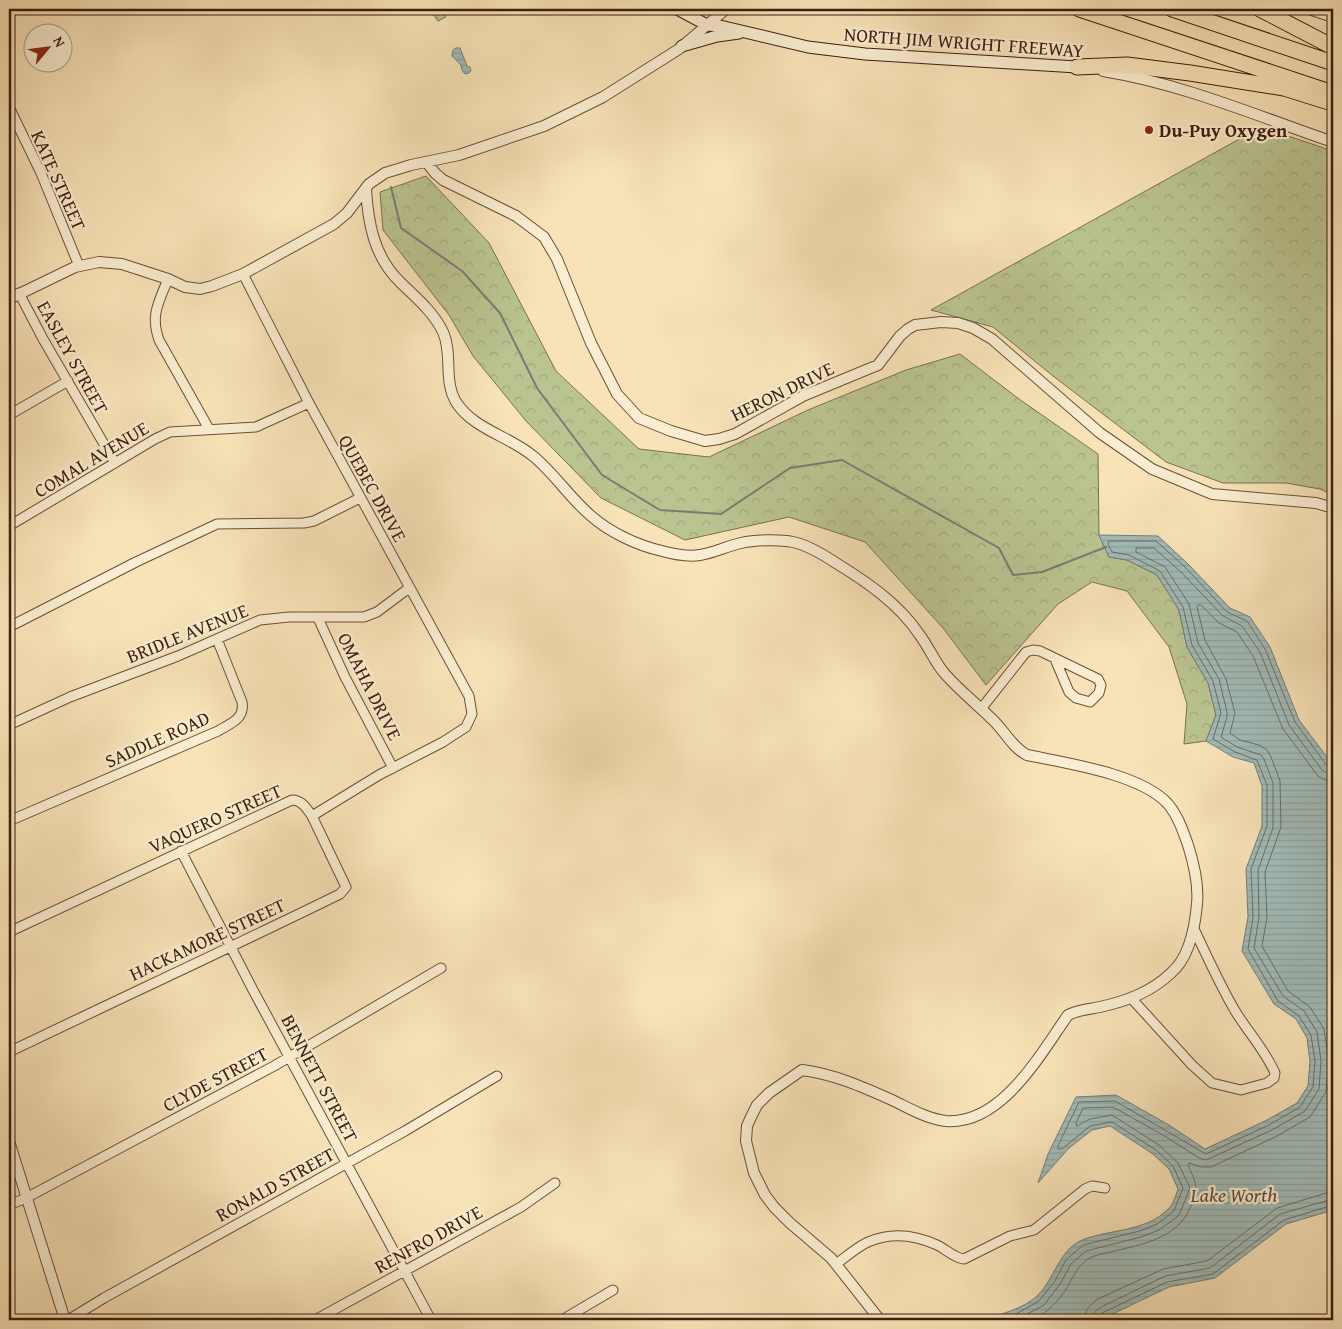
<svg xmlns="http://www.w3.org/2000/svg" width="1342" height="1329" font-family="'Gentium Book Plus',serif">
<defs>
<pattern id="forest-crowns" width="20" height="18" patternUnits="userSpaceOnUse" patternTransform="scale(1.25)"><rect width="20" height="18" fill="#bac491"/><path d="M2 6a3 3 0 1 1 6 0M12 15a3 3 0 1 1 6 0" fill="none" stroke="#a1a87c"/></pattern>
<pattern id="park-dots" width="8" height="8" patternUnits="userSpaceOnUse" patternTransform="scale(1.25)"><rect width="8" height="8" fill="#bac491"/><path d="M2 2h.1M6 6h.1" fill="none" stroke="#a1a87c" stroke-width="1.8" stroke-linecap="round"/></pattern>
<pattern id="water-rules" width="6" height="5" patternUnits="userSpaceOnUse" patternTransform="scale(1.25)"><rect width="6" height="5" fill="#a1bcb9"/><path d="M0 2.5h6" fill="none" stroke="#8ca19e"/></pattern>
</defs>
<rect width="100%" height="100%" fill="#f8e3b8"/>
<filter id="stains"><feTurbulence type="fractalNoise" baseFrequency=".004" numOctaves="4"/><feColorMatrix values="0 0 0 0 .2 0 0 0 0 .09 0 0 0 0 .02 0 0 0 .5 -.17"/></filter>
<radialGradient id="worn" r=".72"><stop offset=".6" stop-color="#630" stop-opacity="0"/><stop offset="1" stop-color="#630" stop-opacity=".3"/></radialGradient>
<!-- forest -->
<path fill="url(#forest-crowns)" stroke="#7c704f" d="M1261,127l72,24v344l-13,-6 -34,-6h-63l-57,-21 -113,-86 -60,-49 -62,-17z
M426,176l63,67 67,128 83,78 70,8 99,-47 98,-40 54,-16 59,45 79,55 1,81 10,22 18,3 30,15 22,35 8,37 21,36 8,32 -10,26 -22,3 3,-40 -18,-57 -42,-56 -35,-9 -34,22 -72,81 -43,-57 -78,-86 -76,-25 -104,23 -84,-42 -75,-77 -53,-65 -24,-41 -66,-85 -3,-38z"/>
<!-- park -->
<path fill="url(#park-dots)" stroke="#7c704f" d="M430,9h11l5,8 -8,4z"/>
<!-- water -->
<path fill="url(#water-rules)" stroke="#797c74" d="M456,48h4l7,18 3,1 1,4 -2,2 -4,1 -3,-4 -1,-5 -9,-9 1,-6z
M1099,535l59,1 30,28 42,44 20,9 20,30 29,73 34,45v445l-47,14 -71,54 -46,9 -69,33h-120c17,-4 45,-12 57,-24 17,-16 22,-46 45,-56 28,-11 64,-8 86,-31 5,-4 8,-14 10,-20l-9,-20 -16,-15 -43,-28 -18,4 -23,18 -31,35 10,-29 28,-57 40,-2 53,30 36,24 62,-29 30,-17 11,-17 2,-25 -3,-23 -11,-19 -22,-15 -32,-53 6,-34 -2,-48 16,-43v-40l-8,-23 -21,-6 -27,-16 10,-26 -8,-32 -21,-36 -8,-37 -22,-35 -30,-15 -18,-3z"/>
<g fill="none" stroke-linecap="round" stroke-linejoin="round">
<!-- shore -->
<path stroke="#6f6c63" stroke-width="1" d="M997,1320l21,-7 21,-12 16,-20 11,-21 17,-15 57,-14 17,-7 17,-13 9,-23 -10,-22 -17,-16 -44,-28 -22,4 -28,23h-4v-3l21,-44 36,-1 91,53 63,-29 31,-18 13,-20 2,-26 -4,-26 -12,-19 -21,-15 -30,-52 5,-32 -2,-48 16,-43v-41l-10,-25 -22,-8 -22,-13 8,-26 -8,-32 -21,-36 -9,-38 -23,-36 -31,-16 -17,-3 -4,-8 1,-3h47l29,26 42,45 20,9 18,28 30,73 32,44 6,2
M1016,1320l28,-15 16,-21 11,-20 15,-13 55,-14 18,-7 18,-13 3,-4 10,-25 -12,-25 -19,-18 -47,-30 -22,4 -13,7 -1,-3 7,-15 30,-1 50,28 36,23 7,2 66,-30 33,-19 14,-22 2,-28 -4,-29 -13,-21 -21,-15 -29,-48 5,-31 -1,-47 15,-42v-45l-9,-24 -3,-4 -24,-8 -16,-10 6,-20v-5l-8,-33 -21,-36 -9,-39 -24,-37 -29,-15v-4h18l27,24 42,44 19,10 18,26 29,73 33,45 5,3 6,1
M1033,1320c15,-8 26,-19 35,-34 6,-11 10,-20 20,-27 6,-4 15,-5 22,-7 30,-7 67,-13 80,-44 9,-20 7,-23 -2,-43l1,-2 12,4h10l64,-30 35,-20 16,-25 3,-30 -5,-33 -14,-22 -22,-16 -26,-45 5,-29 -2,-45 16,-45 -1,-46 -9,-24 -4,-7 -8,-5 -19,-5 -10,-7 5,-20 -9,-34 -21,-39 -8,-33 1,-2h3l18,18 18,9 16,24 30,73 35,47 7,4 8,1
M1084,1320l3,-11 9,-9 67,-31 44,-8 70,-53 56,-17
M1092,1320l2,-7 5,-5 66,-32 45,-8 70,-54 53,-15
M1098,1320l1,-4 3,-3 65,-31 46,-8 71,-54 49,-15"/>
<!-- stream -->
<path stroke="#797c74" stroke-width="2" d="M391,187l10,41 61,43 38,42 37,75 65,87 58,35 61,4 69,-46 52,-8 157,88 14,27 29,-3 64,-25"/>
<defs>
<path id="minor" d="M9,107l32,66 38,93
M243,274l66,129 160,293 3,18 -6,13 -23,15 -64,33 -67,41
M168,279c-9,23 -18,36 -9,61l50,89
M19,293l24,46 72,124
M9,415l59,-34
M9,526l146,-87 15,-7 86,-5 53,-24
M318,618l27,59 48,91
M9,627l127,-65 81,-38 87,-1 10,-2 46,-23
M981,709l45,-57 7,-2 7,1 58,28 3,6 -2,8 -9,9 -14,-4 -7,-6 -14,-33
M9,725l61,-28 108,-41 82,-36 29,-3h75l13,-5 32,-24
M9,821l209,-90c13,-8 27,-12 24,-29l-25,-63
M181,851l72,139 178,330
M9,932l283,-132c10,0 15,9 20,16l34,71 -6,7c-110,54 -221,105 -331,158
M1132,999l60,66 20,18 29,7 26,-7 7,-5 1,-5c-10,-23 -28,-42 -41,-64 -15,-26 -27,-53 -40,-80
M9,1205l17,-7 248,-132 167,-98
M836,1264c10,-7 21,-17 32,-22 23,-10 47,-7 69,3 9,4 17,13 27,14l46,-23 24,-6 51,-41 7,-3 13,2
M68,1320l36,-22 301,-167 92,-55
M315,1320l206,-113 34,-24
M562,1320l51,-30"/>
<path id="tertiary" d="M1309,9l24,8
M1103,71c80,13 154,45 230,71
M427,163l8,10 8,7 73,36 28,21 13,22 34,84 26,51 22,24 32,13 34,10 14,-2 16,-5 68,-38 75,-31 22,-29 8,-7 7,-4 26,-3 17,1 15,5 19,11 108,94 52,36 60,25 104,9 17,5
M366,189c2,34 8,67 33,92 16,16 34,30 44,51 10,22 0,48 13,70 17,27 53,34 77,54 21,17 36,41 57,59 19,17 46,30 72,36 11,3 26,6 38,4 14,-2 27,-9 41,-12 14,-3 38,-4 52,-1 14,3 31,13 43,21 31,19 63,41 83,71 10,13 16,29 26,40 15,17 33,31 49,47 11,11 19,27 33,34 39,8 114,19 141,49 10,12 15,27 20,41 6,19 11,39 9,59 -2,23 -7,53 -26,69 -20,19 -44,28 -71,34 -10,2 -23,3 -32,8 -27,38 -66,110 -122,106 -19,-2 -37,-13 -54,-21 -29,-13 -58,-26 -90,-30l-33,23 -12,12 -6,12 -4,9 -1,15 8,32 11,22 9,12 16,16 41,35 49,62
M9,299l66,-32 24,-5 23,2 46,15 17,8 15,2 12,-3 31,-12 91,-50 13,-11 22,-29 16,-11 26,-8 48,-10 85,-29 59,-29 76,-48 47,-40
M9,1141l56,179"/>
<path id="secondary" d="M677,9l30,16 13,1 88,21 57,7 212,13
M682,46l35,-10 22,-3"/>
<path id="motorway" d="M1079,9l254,84
M1172,9l161,54
M1260,9l73,38
M1077,67l50,-2 63,8 94,15 48,15"/>
</defs>
<!-- minor casing -->
<use href="#minor" stroke="#6c4e38" stroke-width="11"/>
<!-- tertiary casing -->
<use href="#tertiary" stroke="#6c4e38" stroke-width="12"/>
<!-- secondary casing -->
<use href="#secondary" stroke="#3d1d0d" stroke-width="13"/>
<!-- motorway casing -->
<use href="#motorway" stroke="#3d1d0d" stroke-width="17"/>
<!-- minor -->
<use href="#minor" stroke="#faedd1" stroke-width="9"/>
<!-- tertiary -->
<use href="#tertiary" stroke="#faedd1" stroke-width="10"/>
<!-- secondary -->
<use href="#secondary" stroke="#faedd1" stroke-width="11"/>
<!-- motorway -->
<use href="#motorway" stroke="#f8e3b8" stroke-width="15"/>
</g>
<!-- markers -->
<circle fill="#8f2418" stroke="#faedd1" stroke-width="2" cx="1149" cy="130" r="5"/>
<g text-anchor="middle" stroke-width="4.5" stroke-linejoin="round" paint-order="stroke">
<!-- street labels -->
<g font-size="19" fill="#3d1d0d" stroke="#faedd1">
<text transform="translate(964 42) rotate(4)" y="7">NORTH JIM WRIGHT FREEWAY</text>
<text transform="translate(59 180) rotate(66)" y="7">KATE STREET</text>
<text transform="translate(73 357) rotate(61)" y="7">EASLEY STREET</text>
<text transform="translate(782 391) rotate(-26)" y="7">HERON DRIVE</text>
<text transform="translate(91 459) rotate(-31)" y="7">COMAL AVENUE</text>
<text transform="translate(373 488) rotate(61)" y="7">QUEBEC DRIVE</text>
<text transform="translate(187 633) rotate(-22)" y="7">BRIDLE AVENUE</text>
<text transform="translate(370 686) rotate(63)" y="7">OMAHA DRIVE</text>
<text transform="translate(157 739) rotate(-24)" y="7">SADDLE ROAD</text>
<text transform="translate(215 818) rotate(-24)" y="7">VAQUERO STREET</text>
<text transform="translate(207 939) rotate(-25)" y="7">HACKAMORE STREET</text>
<text transform="translate(320 1078) rotate(62)" y="7">BENNETT STREET</text>
<text transform="translate(215 1079) rotate(-28)" y="7">CLYDE STREET</text>
<text transform="translate(275 1184) rotate(-29)" y="7">RONALD STREET</text>
<text transform="translate(428 1239) rotate(-29)" y="7">RENFRO DRIVE</text>
</g>
<!-- poi labels -->
<g font-size="19" font-weight="bold" fill="#3d1d0d" stroke="#faedd1" text-anchor="start">
<text x="1159" y="137">Du-Puy Oxygen</text>
</g>
<!-- water labels -->
<g font-size="20" font-style="italic" fill="#5b4d41" stroke="#faedd1">
<text x="1234" y="1202">Lake Worth</text>
</g>
</g>
<!-- margin -->
<rect width="1342" height="1329" fill="none" stroke="#f8e3b8" stroke-width="30"/>
<rect x="10" y="10" width="1322" height="1309" fill="none" stroke="#3d1d0d" stroke-width="2.5"/>
<rect x="15" y="15" width="1312" height="1299" fill="none" stroke="#3d1d0d"/>
<!-- north arrow -->
<g transform="translate(48 48) rotate(61)"><circle r="24" fill="#faedd1" stroke="#ae9a83"/>
<path d="M0-4L9 19L0 12L-9 19Z" fill="#8f2418"/>
<text y="-8" font-size="14" font-weight="bold" text-anchor="middle" fill="#3d1d0d">N</text>
</g>
<rect width="100%" height="100%" filter="url(#stains)"/>
<rect width="100%" height="100%" fill="url(#worn)"/>
</svg>
